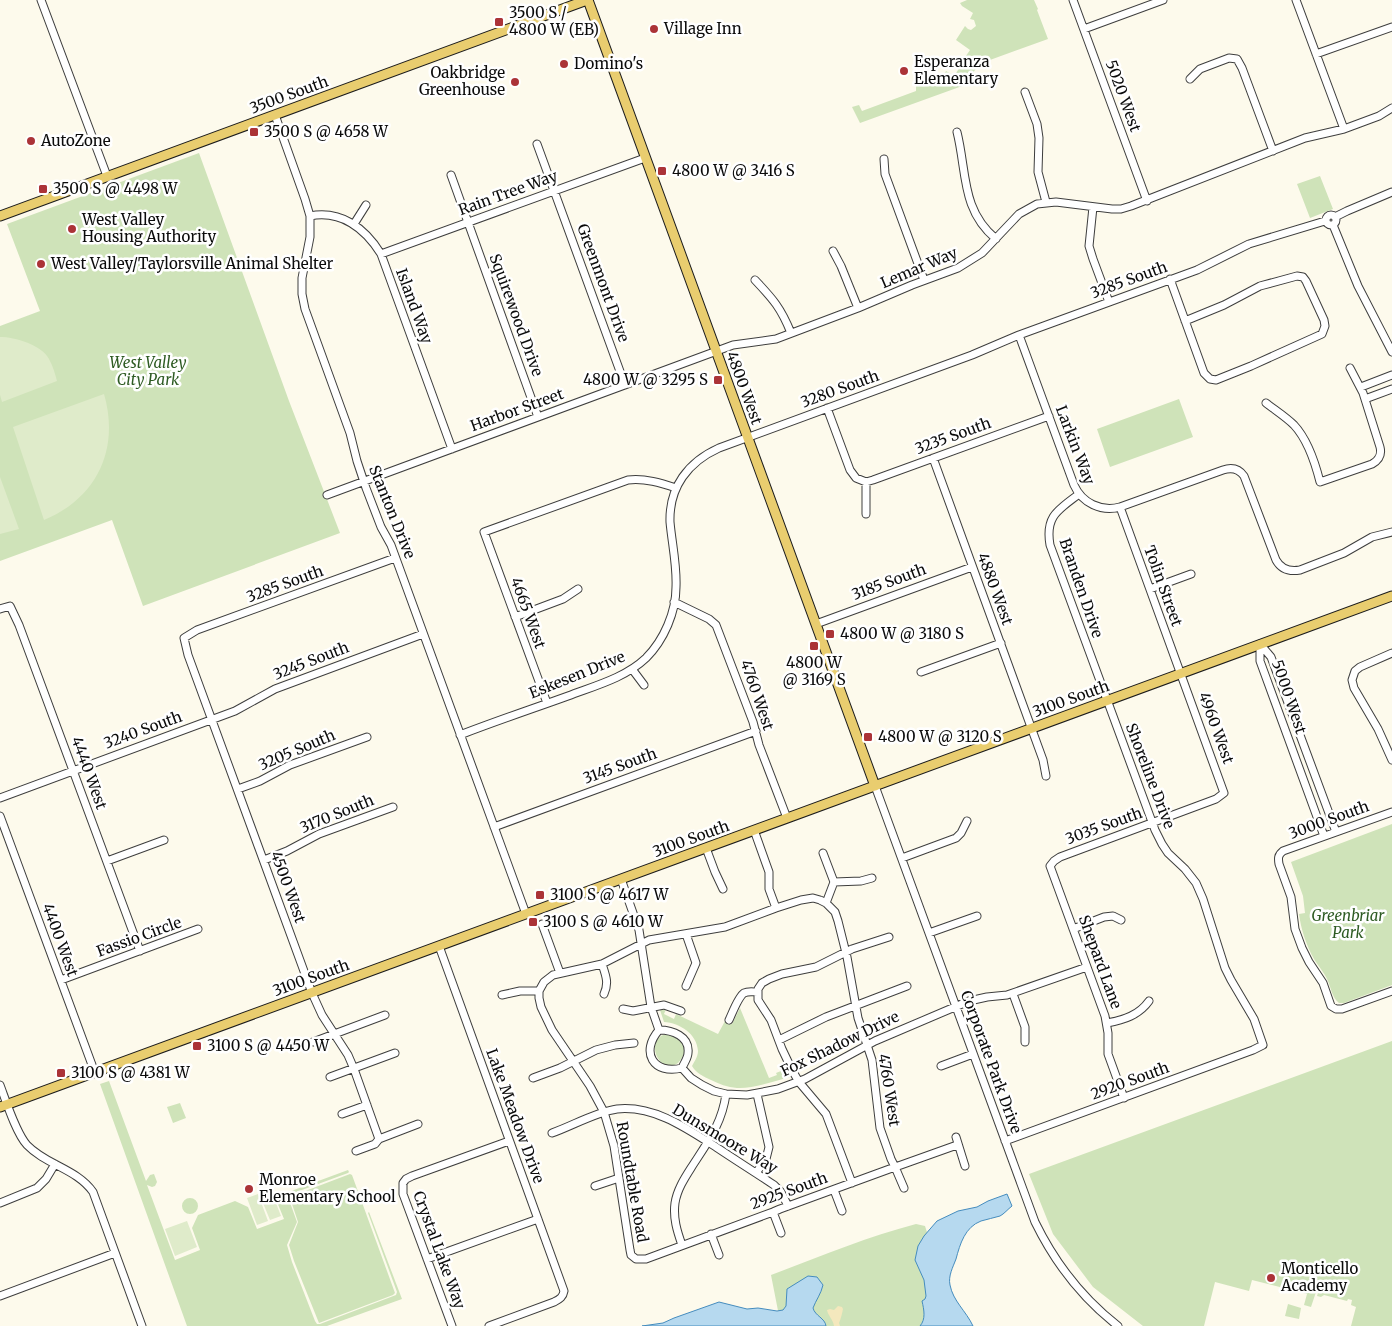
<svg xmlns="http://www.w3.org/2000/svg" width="1392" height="1326" font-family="Merriweather,serif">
<rect width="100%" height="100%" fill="#fdfaec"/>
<!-- green -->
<path fill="#cfe3b9" d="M967,0h67l4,9 -1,1 11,29 -69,25 -14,21 -105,38 -8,-16 7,-2 3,6 54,-20v-6l28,-10 2,-4 8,5 6,-9 -1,-1 11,-16 -14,-10 9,-14 3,3 3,1 5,-4 -2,-6 -4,-1 3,-6 -11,-7 -2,-3z
M199,153l90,248 51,132 -197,73 -31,-86 -112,41v-235l40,-15 -33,-87z
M1320,176l13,33 -23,9 -13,-34z
M1179,399l14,38 -83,30 -13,-38z
M1392,824v161l-48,18h-5c-7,-5 -8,-16 -12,-24 -3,-7 -9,-13 -13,-20 -8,-14 -13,-30 -15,-45l6,-1 -2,-17 -12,-34z
M663,1008l3,1 -2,5 10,5 2,-5 42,20 7,-13 7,3 8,-16 29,70 8,-3 -1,-2 10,-4 4,8c-15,4 -38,12 -53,11 -10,-1 -18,-4 -26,-8 -7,-3 -15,-7 -19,-14 2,-4 6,-9 6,-15 -1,-17 -18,-28 -34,-29l-4,-12z
M667,1034c9,3 18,7 17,19 -1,3 -3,7 -6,10 -19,14 -35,-25 -11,-29z
M1392,1041v285h-41l5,-19 -5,-2 1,-5 -4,-1 -1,2 -23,-6 -3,2 -4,-1 1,-3 -2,-1 -5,15 -7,-2 3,-11 -55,-14 -3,11 -34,-9 -11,44h-61l-50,-39 -40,-53 -24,-60z
M109,1081l37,100 4,-6 4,-1 3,8 -2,4 -3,1 -5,-2 28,75 25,-10 -8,-22 6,-13 37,-14 13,6 9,22 27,-10 -9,-22 73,-27 1,2 -1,1 -57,21 -3,3 9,25 -10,23 5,17 23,59 2,3h3l76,-29 1,-3 -29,-79 1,-1 33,87 -75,27h-140l-87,-242z
M180,1103l6,15 -13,5 -6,-16z
M350,1174l2,1 43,118 -2,2 -74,28 -25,-62 -5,-16 9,-23 -8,-24 2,-2z
M182 1206a8 8 0 1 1 16 0a8 8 0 1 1-16 0Z
M916,1224l9,2 32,100h-176l-10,-51c48,-18 95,-38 145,-51z
M1288,1304l13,4 -2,11 -14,-3z"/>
<!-- sand -->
<path fill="#f4e8bd" d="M838,1306l4,1 1,2c-1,5 -2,9 -4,14l1,3h-6c-1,-7 -6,-10 -7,-16l3,-1 4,1z"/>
<!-- pitch -->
<path fill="#dfebca" d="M0,337c15,0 42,8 49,22 4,7 6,15 8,22l-55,21 -2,-7z
M104,394c16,55 -7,104 -60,126l-31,-93z
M0,477l19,52 -19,5z
M258,1194l10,27 -11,4 -10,-27z
M274,1198l7,18 -11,4 -7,-17z
M187,1221l10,26 -22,9 -10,-27z"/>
<!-- water -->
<path fill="#b6d9ef" stroke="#458cbe" d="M1007,1194l5,12c-4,3 -8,8 -12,10 -6,2 -13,3 -19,5 -16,6 -21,23 -25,38 -3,8 -8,17 -6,26 3,16 16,26 23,41h-53c6,-7 4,-16 2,-25l3,-2 1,-3 -2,-16 -9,-20 3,-14 6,-10 13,-15 21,-10 19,-4 11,-6z
M808,1276l9,1 6,8c-2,9 -7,15 -10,23 2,8 12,10 13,18h-184l21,-3 11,-5 45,-16 28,7 11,-1 19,3 6,-1 3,-4 1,-17z"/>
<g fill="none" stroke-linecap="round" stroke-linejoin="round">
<defs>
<path id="minor" d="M41,0l66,176
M1073,0l74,201
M1296,0l48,129
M1084,29l79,-29
M1316,54l76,-27
M1190,79l10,-10 29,-11 8,1 5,9 31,83
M1025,92l12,32 2,14 -1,34 8,30
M275,115l30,84 5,17v21l-8,41v16l3,15 45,124 7,28 9,27 15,39 10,18 135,369
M957,132c10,40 4,78 39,107
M537,144l88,241
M884,159l1,15 39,106
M451,175l87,242
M1093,207l-4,39 4,13 16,43
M1326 220a5 5 0 1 1 10 0a5 5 0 1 1-10 0Z
M310,216c31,-6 55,12 71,38l71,195
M1335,217l12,-6 45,-19
M354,224l12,-19
M1333,225l25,61 34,66
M833,251l8,15 17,42
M381,254l264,-96
M1170,279l34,94 6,6 6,1 35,-14 71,-32 3,-8 -1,-6 -18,-39 -3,-4 -6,-1 -37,10 -36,19 -39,16
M755,280c18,19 26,28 36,53
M1019,335l55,150c8,18 27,27 46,22l103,-37c9,-3 16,-1 21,6l32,84c5,9 13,12 24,10l44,-17 28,-16 20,-5
M1361,387l31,-12
M1365,399l27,-10
M1266,403c9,7 20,14 28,22 14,15 21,37 26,57l52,-18c7,-4 10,-9 8,-17l-17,-54 -13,-25
M827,408l23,62 6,8 10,4v32
M933,458l110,302 3,16
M866,482l7,-2 176,-64
M327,495l406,-150 43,-6 82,-31 54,-23 46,-17 24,-15 37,-39 18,-10 19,-2 56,7h9l10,-3 174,-68 39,-9 35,-13 13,-8
M1120,507l104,286 -8,6 -156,58 -6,4 -4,5 55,150 3,17v21l16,44
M1150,589l41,-15
M674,602l35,17 7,6 37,97 6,23 28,73
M0,609l10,-3 9,19 121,326
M515,617l48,-18 15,-10
M816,624l156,-57
M1260,644l11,13 65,175
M1260,644v17l64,175
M1392,653l-32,14 -5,4 -3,9 2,8 24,41 14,31
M632,669l12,16
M921,672l80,-29
M547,703l-63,-171 144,-52c17,-2 33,3 48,8
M460,735c36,-14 72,-26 108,-39 26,-10 57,-18 78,-38 18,-18 30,-46 30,-71 1,-22 -4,-43 -6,-65 -1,-35 18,-60 49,-74l253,-93 47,-20 178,-65 52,-26 76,-23
M875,786l160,436c20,41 47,76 83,104
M238,789l22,-8 30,-16 77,-28
M0,798l235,-87 40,-22 148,-55
M1392,812l-109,39c-5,4 -5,7 -4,13l12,33 4,32 7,19 7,14 14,21 8,23 5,3h6l50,-18
M0,816l95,257
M494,827l262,-96
M754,830l15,42v17l7,19
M706,848l9,24 8,17
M823,853l11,29 -8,21
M902,858l54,-20 5,-5 6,-12
M264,860l23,-9 32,-17 74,-27
M107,861l57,-21
M621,879l18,51 12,77 8,23
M834,882l27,-1 11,-3
M542,924l18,49
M1073,929l31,-12 9,-1 8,4
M929,933l48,-17
M686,934l10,29 -10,23
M439,946l125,345c-1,6 -4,8 -10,11l-65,24
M602,964c4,12 7,19 2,30
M61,980l137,-51
M1013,994l12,33v15
M502,995l18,-4h19
M623,1009l10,2 31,-6 17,6
M729,1020c3,-6 9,-23 15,-27 4,-2 9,-1 13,-1
M1107,1023c17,-3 32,-8 42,-22
M659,1030c13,0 31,6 29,23 0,5 -4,10 -6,15 -29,7 -42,-16 -23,-38z
M779,1040l47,-23 81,-31
M313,1042l72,-27
M941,1066l32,-12
M682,1068l9,10 11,7 12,6 12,3 21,1 31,-6 27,-10 70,-38 94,-40 18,-4 20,-2 80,-28
M330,1077l65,-24
M533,1078l27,-10 36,-18 19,-5 19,-2
M0,1085c6,16 16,48 27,60 19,20 50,24 66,47l49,134
M342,1114l25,-9
M552,1133c20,-7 44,-21 65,-24 38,-4 72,21 102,40 18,12 37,24 55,36l7,7 7,14
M956,1137l9,29
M379,1139l-25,-70 -6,-14 -26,-40 -10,-22 -124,-338 -4,-17 13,-8 198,-72
M1005,1141l248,-91 10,-5 -9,-26 -23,-39 -6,-12 -22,-69 -7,-16 -11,-14 -17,-16 -6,-9 -7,-14 -105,-285c-5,-29 8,-35 29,-51
M356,1151l19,-7 4,-5 39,-15
M756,1173l10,-14 3,-12 -12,-53
M852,1183l-26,-69 -27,-32 -7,-12 -10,-21 -11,-29 -13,-20v-11l4,-6 7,-4 13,-5 34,-7 36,-18 37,-12
M595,1186l24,-8
M904,1188l-9,-21 -4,-8 -11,-31 -8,-68 -14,-42 -11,-61 -9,-36 -3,-9 -9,-9 -6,-3 -7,-2 -12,2 -25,8 -51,19 -76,13 -47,24 -49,11 -9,7 -5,9v7l2,9 11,23 38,56 14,26 10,34 16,104 1,5 5,4h10l127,-47 7,-3c39,-14 77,-28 115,-42l6,-2 56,-20
M834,1190l8,21
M0,1203l37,-15 9,-9 9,-15
M773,1212l8,21
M711,1234l8,21
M682,1245c-5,-14 -9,-27 -7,-42 2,-13 9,-24 16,-35 16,-25 31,-44 35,-74
M427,1259l111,-40
M0,1296l115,-43
M452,1326l-49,-132v-11l3,-4 6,-3 97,-35"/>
<path id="major" d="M588,0l287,786
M0,216l587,-216
M0,1107l1392,-511"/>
</defs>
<!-- minor casing -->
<use href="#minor" stroke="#3e3e3e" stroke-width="9"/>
<!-- major casing -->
<use href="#major" stroke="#1c1c1c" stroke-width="11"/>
<!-- minor -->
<use href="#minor" stroke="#fff" stroke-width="7"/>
<!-- major -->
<use href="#major" stroke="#e9cd6f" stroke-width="9"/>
</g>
<!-- markers -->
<g fill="#ab3337" stroke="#fff" stroke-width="2">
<rect x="494" y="17" width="10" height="10" rx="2.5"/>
<circle cx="654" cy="29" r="5"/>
<circle cx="564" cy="64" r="5"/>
<circle cx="904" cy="71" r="5"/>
<circle cx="515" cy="82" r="5"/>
<rect x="249" y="127" width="10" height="10" rx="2.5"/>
<circle cx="31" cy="141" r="5"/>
<rect x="657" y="166" width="10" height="10" rx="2.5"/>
<rect x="38" y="184" width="10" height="10" rx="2.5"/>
<circle cx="72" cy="229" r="5"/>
<circle cx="41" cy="264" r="5"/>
<rect x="713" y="375" width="10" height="10" rx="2.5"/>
<rect x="825" y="629" width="10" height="10" rx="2.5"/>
<rect x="809" y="641" width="10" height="10" rx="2.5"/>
<rect x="863" y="732" width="10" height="10" rx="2.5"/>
<rect x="535" y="890" width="10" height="10" rx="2.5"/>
<rect x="528" y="917" width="10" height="10" rx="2.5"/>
<rect x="192" y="1041" width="10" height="10" rx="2.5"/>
<rect x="56" y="1068" width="10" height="10" rx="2.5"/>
<circle cx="249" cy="1189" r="5"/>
<circle cx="1271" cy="1278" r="5"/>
</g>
<g text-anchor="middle" stroke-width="5" stroke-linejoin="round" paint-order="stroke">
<!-- poi labels -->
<g font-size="15" fill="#0b0b0b" stroke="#fff" text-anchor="start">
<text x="509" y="18">3500 S /<tspan x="509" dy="17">4800 W (EB)</tspan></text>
<text x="664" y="34">Village Inn</text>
<text x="914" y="67">Esperanza<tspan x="914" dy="17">Elementary</tspan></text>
<text x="574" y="69">Domino's</text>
<text x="505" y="78" text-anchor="end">Oakbridge<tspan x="505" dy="17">Greenhouse</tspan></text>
<text x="264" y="137">3500 S @ 4658 W</text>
<text x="41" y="146">AutoZone</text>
<text x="672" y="176">4800 W @ 3416 S</text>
<text x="53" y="194">3500 S @ 4498 W</text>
<text x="82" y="225">West Valley<tspan x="82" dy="17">Housing Authority</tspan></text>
<text x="51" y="269">West Valley/Taylorsville Animal Shelter</text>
<text x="708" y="385" text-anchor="end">4800 W @ 3295 S</text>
<text x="840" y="639">4800 W @ 3180 S</text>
<text x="814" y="668" text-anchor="middle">4800 W<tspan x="814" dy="17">@ 3169 S</tspan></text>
<text x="878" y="742">4800 W @ 3120 S</text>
<text x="550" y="900">3100 S @ 4617 W</text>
<text x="543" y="927">3100 S @ 4610 W</text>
<text x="207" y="1051">3100 S @ 4450 W</text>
<text x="71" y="1078">3100 S @ 4381 W</text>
<text x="259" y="1185">Monroe<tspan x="259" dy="17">Elementary School</tspan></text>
<text x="1281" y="1274">Monticello<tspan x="1281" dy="17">Academy</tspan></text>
</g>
<!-- street labels -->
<g font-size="15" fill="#0b0b0b" stroke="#fff">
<text transform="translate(289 95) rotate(-20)" y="5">3500 South</text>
<text transform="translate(1123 96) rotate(70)" y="5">5020 West</text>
<text transform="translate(508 193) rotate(-20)" y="5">Rain Tree Way</text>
<text transform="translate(919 268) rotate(-23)" y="5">Lemar Way</text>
<text transform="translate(1129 280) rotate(-20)" y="5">3285 South</text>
<text transform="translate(603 283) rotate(70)" y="5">Greenmont Drive</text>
<text transform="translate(414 306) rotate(70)" y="5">Island Way</text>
<text transform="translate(516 315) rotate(70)" y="5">Squirewood Drive</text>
<text transform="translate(744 388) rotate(70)" y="5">4800 West</text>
<text transform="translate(840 389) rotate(-20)" y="5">3280 South</text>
<text transform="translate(517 410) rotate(-20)" y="5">Harbor Street</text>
<text transform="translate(953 436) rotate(-20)" y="5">3235 South</text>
<text transform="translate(1075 445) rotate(69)" y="5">Larkin Way</text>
<text transform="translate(392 512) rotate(68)" y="5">Stanton Drive</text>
<text transform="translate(889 582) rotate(-20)" y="5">3185 South</text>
<text transform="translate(285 584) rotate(-20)" y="5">3285 South</text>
<text transform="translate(1163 586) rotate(70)" y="5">Tolin Street</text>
<text transform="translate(1081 588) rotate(71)" y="5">Branden Drive</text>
<text transform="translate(995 589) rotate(70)" y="5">4880 West</text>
<text transform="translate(528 613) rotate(70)" y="5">4665 West</text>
<text transform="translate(311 661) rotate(-21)" y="5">3245 South</text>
<text transform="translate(577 675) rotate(-22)" y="5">Eskesen Drive</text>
<text transform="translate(757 695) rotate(71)" y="5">4760 West</text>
<text transform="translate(1289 697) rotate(71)" y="5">5000 West</text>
<text transform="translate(1071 699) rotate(-20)" y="5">3100 South</text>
<text transform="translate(1216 728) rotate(70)" y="5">4960 West</text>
<text transform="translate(143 730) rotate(-20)" y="5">3240 South</text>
<text transform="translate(297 750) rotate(-23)" y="5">3205 South</text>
<text transform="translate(620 766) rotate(-20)" y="5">3145 South</text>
<text transform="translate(89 773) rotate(70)" y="5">4440 West</text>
<text transform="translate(1150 776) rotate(69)" y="5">Shoreline Drive</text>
<text transform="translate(337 814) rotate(-22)" y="5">3170 South</text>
<text transform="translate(1329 820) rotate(-20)" y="5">3000 South</text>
<text transform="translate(1104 826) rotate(-20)" y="5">3035 South</text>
<text transform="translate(691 839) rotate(-20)" y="5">3100 South</text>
<text transform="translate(288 887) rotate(70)" y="5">4500 West</text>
<text transform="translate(139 937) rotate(-20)" y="5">Fassio Circle</text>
<text transform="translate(60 940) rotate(70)" y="5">4400 West</text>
<text transform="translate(1100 962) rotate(70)" y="5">Shepard Lane</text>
<text transform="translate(311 978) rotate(-20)" y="5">3100 South</text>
<text transform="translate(840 1044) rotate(-26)" y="5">Fox Shadow Drive</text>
<text transform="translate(991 1062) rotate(70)" y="5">Corporate Park Drive</text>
<text transform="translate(1130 1081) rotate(-20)" y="5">2920 South</text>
<text transform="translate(889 1090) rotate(81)" y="5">4760 West</text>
<text transform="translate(515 1116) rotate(70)" y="5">Lake Meadow Drive</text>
<text transform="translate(725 1139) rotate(31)" y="5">Dunsmoore Way</text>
<text transform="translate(632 1182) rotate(80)" y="5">Roundtable Road</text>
<text transform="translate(789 1191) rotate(-20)" y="5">2925 South</text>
<text transform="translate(439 1250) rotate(70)" y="5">Crystal Lake Way</text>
</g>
<!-- park labels -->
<g font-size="15" font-style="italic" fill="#2e5b23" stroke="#fff">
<text x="148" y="368">West Valley<tspan x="148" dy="17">City Park</tspan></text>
<text x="1348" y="921">Greenbriar<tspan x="1348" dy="17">Park</tspan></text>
</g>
</g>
</svg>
